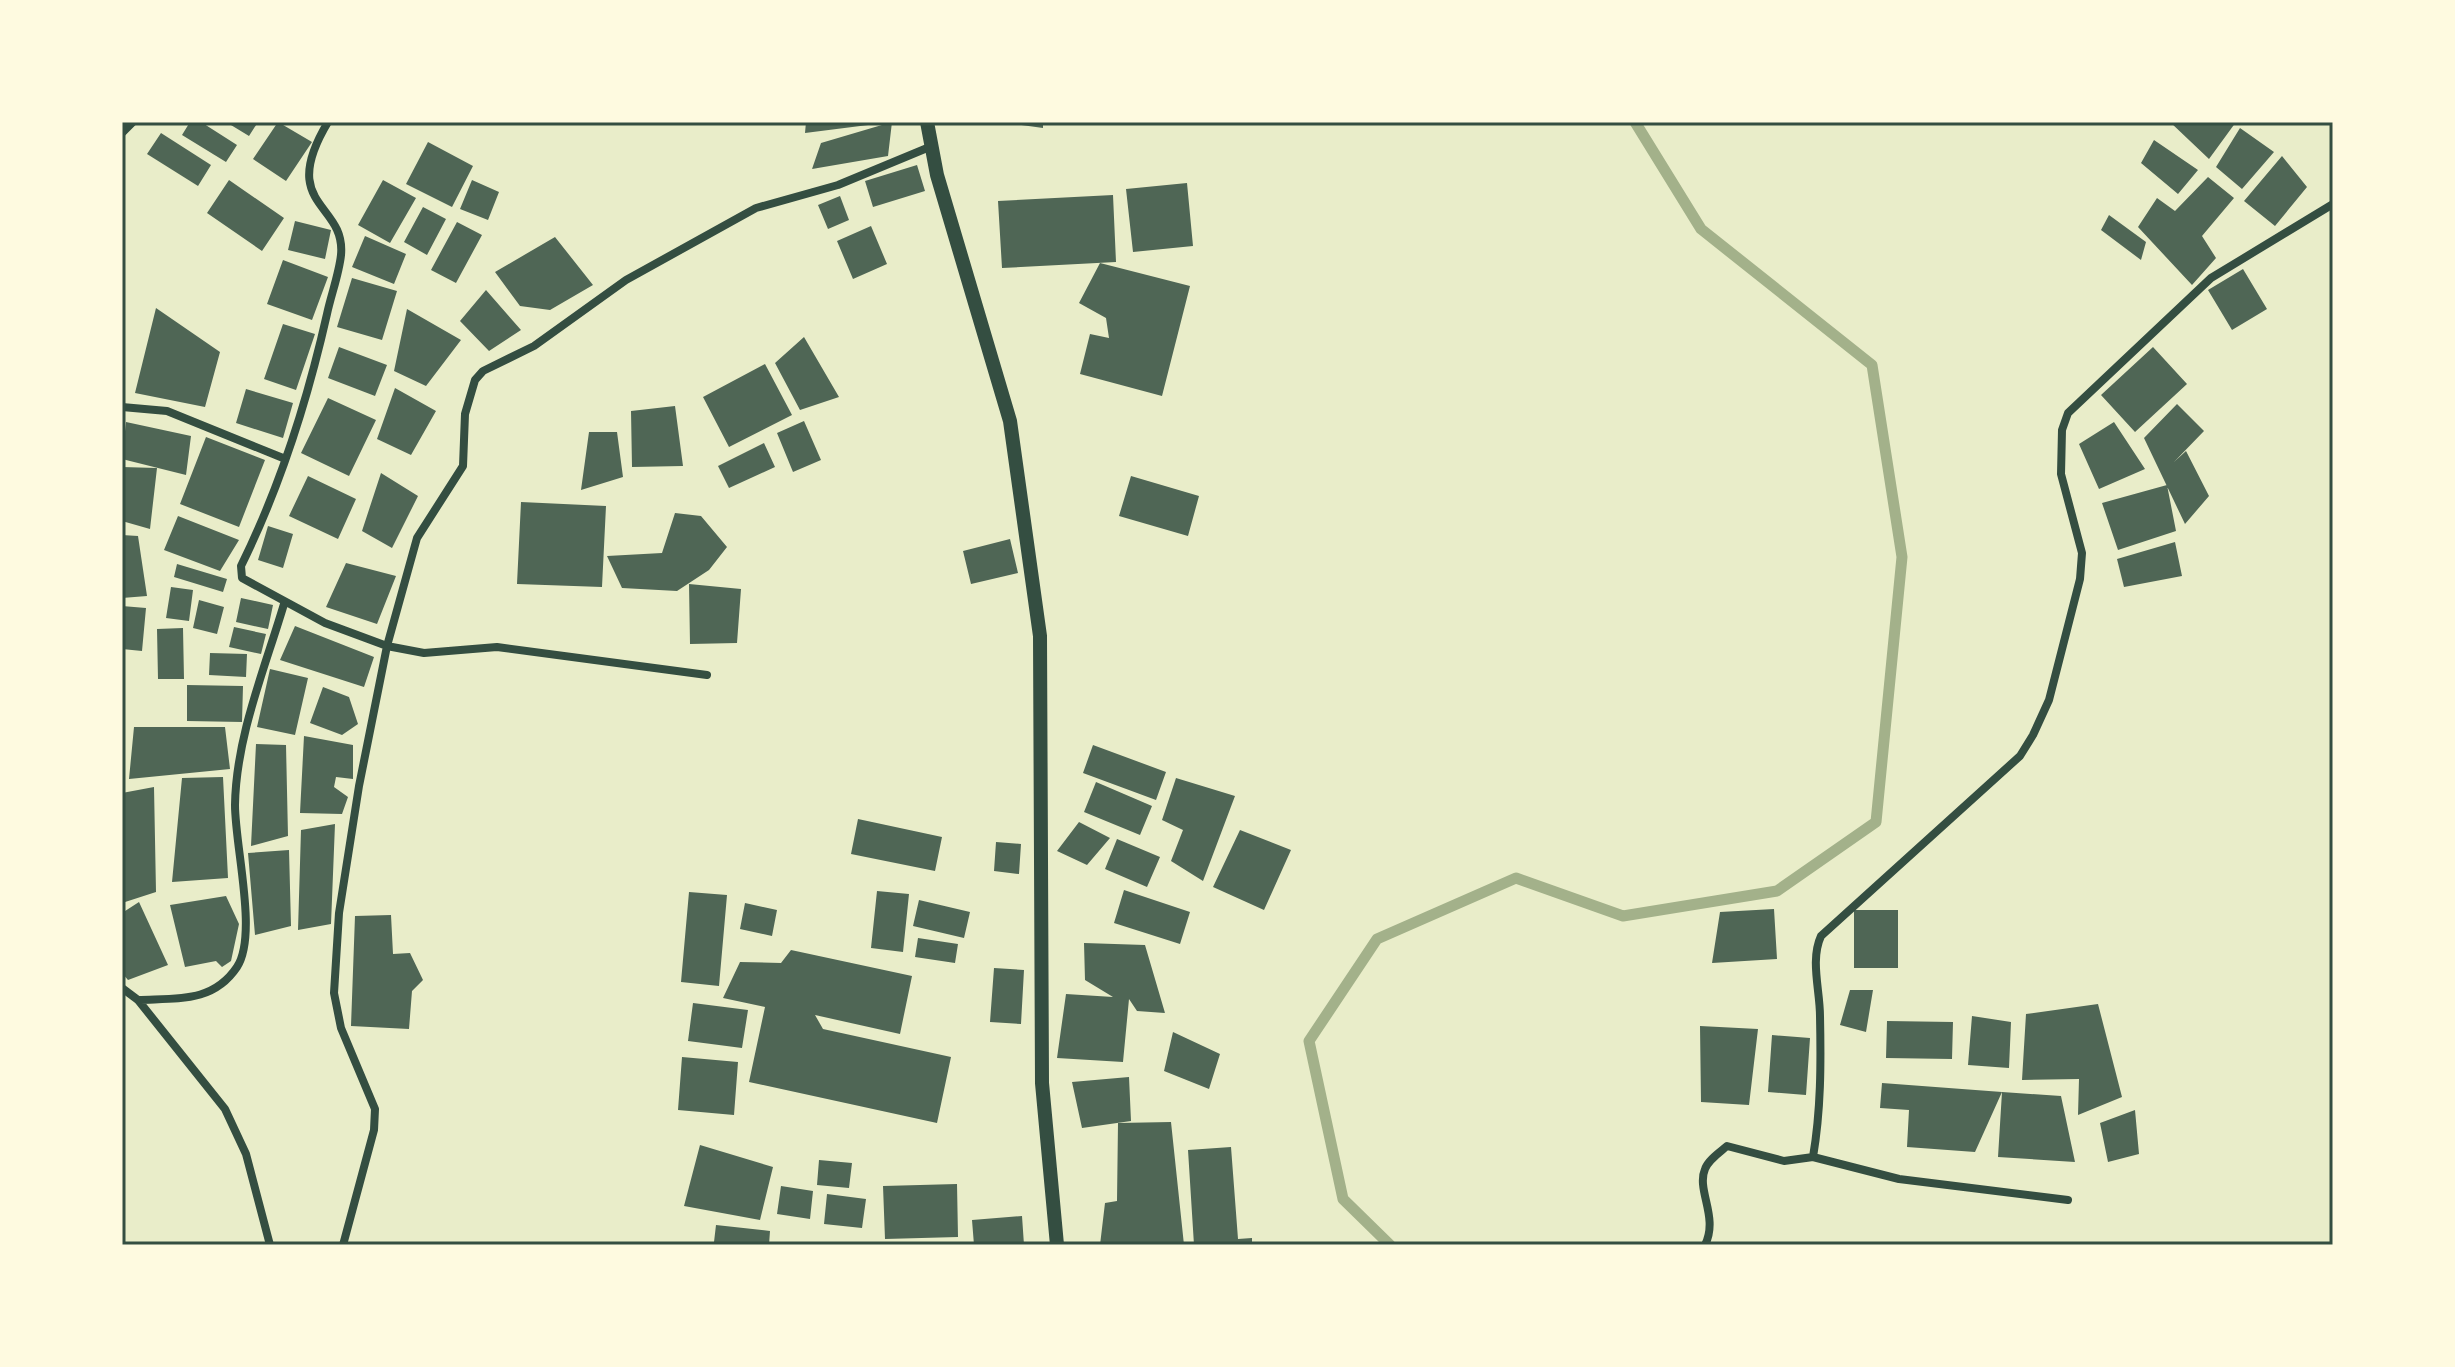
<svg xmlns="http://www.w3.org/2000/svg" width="2455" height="1367" font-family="'Nunito Sans',sans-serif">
<rect width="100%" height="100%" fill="#e9edc9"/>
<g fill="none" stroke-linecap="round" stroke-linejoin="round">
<!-- stream -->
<path stroke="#a3b18a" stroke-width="11" d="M1390,1245l-47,-46 -34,-158 68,-102 139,-61 107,38 154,-25 99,-69 26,-265 -30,-192 -171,-136 -66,-107"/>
</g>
<!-- building -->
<path fill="#4f6655" d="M190,122h11l36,23 -11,17 -44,-27z
M226,122h32l-9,14z
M278,122l34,20 -26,39 -33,-22z
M806,122h70v2l-71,9z
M892,122l-4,34 -76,13 9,-26z
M1000,122h43v6z
M2170,122h66l-27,37z
M2240,128l34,24 -32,37 -26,-22z
M161,133l50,32 -13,21 -51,-32z
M2154,140l44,30 -20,24 -37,-31z
M428,142l45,24 -21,41 -46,-23z
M2282,156l25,31 -32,39 -31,-25z
M917,165l8,26 -52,16 -8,-26z
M2208,177l26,21 -32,38 14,22 -24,27 -54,-58 19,-29 18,13z
M229,180l55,38 -22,33 -55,-38z
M383,180l33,18 -26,45 -32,-18z
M472,180l27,12 -11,28 -28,-11z
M1187,183l6,63 -60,6 -7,-63z
M1113,195l3,67 -114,6 -4,-67z
M840,196l9,24 -21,9 -10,-24z
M423,207l23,12 -19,36 -23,-13z
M2109,215l37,27 -5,18 -40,-30z
M295,221l36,9 -6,29 -37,-9z
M457,222l25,13 -26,48 -25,-13z
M871,226l16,38 -34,15 -16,-38z
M365,236l41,18 -12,30 -42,-17z
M555,237l38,48 -43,25 -30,-4 -25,-34z
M283,260l45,17 -16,43 -45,-16z
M1100,263l90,23 -28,110 -82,-22 10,-40 19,4 -3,-20 -27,-15z
M2243,269l24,40 -35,21 -24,-40z
M352,278l45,13 -15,49 -45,-13z
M486,290l35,40 -32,21 -29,-30z
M156,308l64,44 -15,55 -70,-14z
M407,309l54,31 -35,46 -32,-15z
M283,324l32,10 -19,56 -32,-11z
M804,337l35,60 -39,13 -25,-47z
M339,347l48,18 -12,31 -47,-18z
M2153,347l34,37 -52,48 -34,-37z
M765,364l27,51 -63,32 -26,-50z
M395,388l41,23 -25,44 -34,-16z
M246,389l47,14 -10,35 -47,-15z
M328,398l48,22 -27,56 -48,-23z
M2177,404l27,27 -30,31 12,-11 23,45 -24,28 -41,-86z
M675,406l8,60 -51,1 -1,-56z
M804,421l17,39 -28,12 -16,-39z
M126,422l65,14 -5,39 -64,-16z
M2114,422l31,47 -46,20 -20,-45z
M589,432h28l6,45 -42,13z
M206,437l59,23 -26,67 -59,-23z
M764,443l11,24 -46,21 -11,-22z
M122,467l35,1 -7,61 -28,-8z
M381,473l37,23 -26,52 -30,-17z
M308,476l48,23 -18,40 -49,-23z
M1131,476l68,20 -11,40 -69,-20z
M2167,485l9,46 -58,19 -16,-47z
M521,502l85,4 -4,81 -85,-3z
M675,513l26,3 26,31 -18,23 -32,21 -55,-3 -15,-32 55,-3z
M178,516l61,24 -19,31 -56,-21z
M268,526l25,8 -10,34 -25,-8z
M122,535l16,1 9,60 -25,2z
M1010,539l8,34 -47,11 -8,-33z
M2175,542l7,34 -58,11 -7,-28z
M346,563l50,13 -19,48 -51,-17z
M177,564l50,15 -4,13 -49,-15z
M689,584l52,5 -4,54 -47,1z
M171,587l22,3 -4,31 -23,-3z
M241,598l32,7 -5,24 -32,-7z
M199,600l25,7 -7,27 -24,-6z
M122,606l24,2 -4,43 -20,-2z
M295,626l79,31 -10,30 -84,-27z
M234,627l32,7 -5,20 -32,-7z
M183,628l1,51h-26l-1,-50z
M210,653l37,1 -1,23 -37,-2z
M270,669l38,9 -13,57 -38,-8z
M187,685l56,1 -1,36 -55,-1z
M323,687l26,10 9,27 -16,11 -32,-12z
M134,727h91l5,42 -101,10z
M304,736l49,9v34l-17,-2 -2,10 14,10 -6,17 -42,-1z
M256,744l30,1 2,91 -37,10z
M1093,745l73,27 -10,28 -73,-27z
M223,777l5,101 -56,4 10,-104z
M1176,778l59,18 -32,85 -32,-20 12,-31 -21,-10z
M1096,782l56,24 -12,29 -56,-23z
M154,787l2,105 -34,11v-110z
M858,819l84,18 -7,34 -84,-17z
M1079,822l31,16 -23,27 -30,-14z
M335,824l-4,100 -33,6 3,-100z
M1240,830l51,20 -27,60 -51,-23z
M1117,839l43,18 -13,30 -42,-18z
M996,842l25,2 -2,30 -25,-3z
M289,850l2,76 -36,9 -7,-82z
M1124,890l66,22 -10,32 -66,-21z
M877,891l32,3 -6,58 -32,-4z
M689,892l38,3 -8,91 -38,-4z
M226,896l13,28 -8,37 -9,6 -6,-6 -31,6 -15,-62z
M919,900l51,12 -6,26 -51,-12z
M139,902l29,63 -40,15 -6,-7v-60z
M745,903l32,7 -5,26 -32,-7z
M1774,909l3,50 -65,4 8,-51z
M1854,910h44v58h-44z
M391,915l2,39 17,-1 13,27 -11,11 -3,38 -58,-3 4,-110z
M918,938l40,6 -3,19 -40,-6z
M1084,943l61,2 20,68 -28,-2 -8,-12 -6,63 -66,-4 9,-64 47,3 -28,-17z
M791,950l121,26 -12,58 -85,-19 8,14 128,28 -14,66 -188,-41 16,-75 -42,-9 17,-36 41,1z
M994,968l30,2 -3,54 -31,-2z
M1850,990h23l-7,42 -26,-7z
M693,1003l55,7 -6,38 -54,-7z
M2098,1004l24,93 -44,18 1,-36 -57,1 4,-66z
M1972,1016l39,6 -2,46 -41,-3z
M1887,1021l66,1 -1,37 -66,-1z
M1700,1026l58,3 -9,76 -48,-3z
M1173,1032l47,22 -11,35 -45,-18z
M1772,1035l38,3 -4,57 -38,-3z
M682,1057l56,5 -4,53 -56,-5z
M1129,1077l2,44 -49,7 -10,-46z
M1882,1083l120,9 -27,60 -68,-5 2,-37 -29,-2z
M2002,1092l59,4 14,66 -77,-5z
M2135,1110l4,44 -31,8 -8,-39z
M1171,1122l13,123h-84l5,-42 12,-2 1,-78z
M700,1145l73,22 -13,53 -76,-14z
M1231,1147l7,92 14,-1v7h-58l-6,-95z
M819,1160l33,3 -3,25 -32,-3z
M957,1184l1,53 -73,2 -2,-53z
M781,1186l32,5 -3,28 -33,-5z
M827,1194l39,5 -4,29 -38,-4z
M1022,1216l2,29h-50l-2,-25z
M716,1225l54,6 -1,14 -55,-3z"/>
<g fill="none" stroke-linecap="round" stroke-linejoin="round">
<!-- minor -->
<path stroke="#344e41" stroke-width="8" d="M328,122c-51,85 18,80 13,133 -2,19 -10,40 -14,59 -19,84 -48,175 -86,252l1,12 83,45 62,23 37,7 73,-6 210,28
M122,133l11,-11
M122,407l45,4 116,47
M122,988l16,12 87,109 21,45 24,91
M138,1000c39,-2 75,3 99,-33 21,-32 -2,-120 -2,-162 1,-68 30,-137 49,-201
M1813,1157l86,22 169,21
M343,1245l31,-115 1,-21 -34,-81 -7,-35 5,-80 20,-127 28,-140 30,-108 46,-72 2,-52 10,-34 8,-9 51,-25 92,-66 130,-72 82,-23 94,-39
M1705,1245c14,-28 -9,-55 0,-76 3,-9 15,-17 22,-23l57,15 29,-4c8,-47 8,-93 7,-141 0,-26 -10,-56 1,-80l199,-180 13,-21 16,-35 31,-121 2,-26 -21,-79 1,-44 6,-17 143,-135 122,-74"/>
<!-- tertiary -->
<path stroke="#344e41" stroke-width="14" d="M927,122l10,53 73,246 30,215 2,447 15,162"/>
</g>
<!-- border -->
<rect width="2455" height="1367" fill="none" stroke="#fefae0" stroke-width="248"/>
<rect x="124" y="124" width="2207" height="1119" fill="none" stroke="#344e41" stroke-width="3"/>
</svg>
